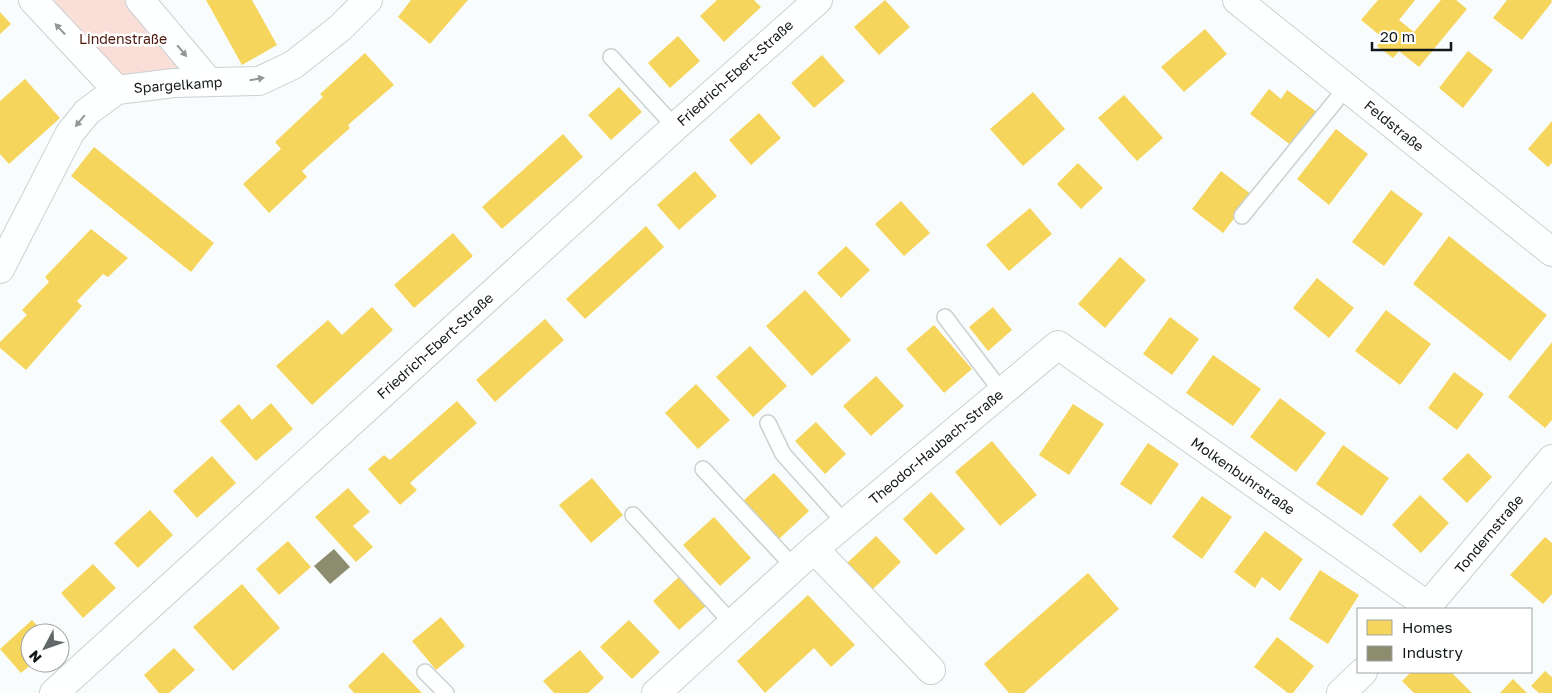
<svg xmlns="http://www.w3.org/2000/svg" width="1552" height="693" font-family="'Golos Text',sans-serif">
<rect width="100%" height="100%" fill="#f8fcfc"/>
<!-- green -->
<path fill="#f9dfd8" d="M33,0h107l69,80 -92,10z"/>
<!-- homes -->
<path fill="#f6d55c" d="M206,0h46l25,45 -35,20z
M411,0h57l-38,44 -32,-27z
M717,0h37l7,7 -37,35 -24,-26z
M885,0l25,27 -31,28 -25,-28z
M1378,0h37l-16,20 15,12 27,-32h15l11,9 -48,58 -20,-16 -6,7 -16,-12 6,-8 -22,-18z
M1507,0h44l1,2 -30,38 -29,-22z
M0,12l11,12 -11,10z
M1205,29l22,25 -43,38 -23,-25z
M678,36l22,25 -30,27 -22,-25z
M1468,51l25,19 -30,38 -24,-20z
M365,53l29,32 -46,40 2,3 -48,43 5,6 -38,36 -26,-29 38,-35 -6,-7 48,-45 -3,-3z
M822,55l23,26 -31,27 -23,-25z
M25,79l35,39 -51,46 -9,-10v-53z
M619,87l23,25 -31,28 -23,-25z
M1269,89l12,10 6,-9 30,22 -25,34 -42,-32z
M1033,92l32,37 -42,37 -33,-37z
M1124,95l39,43 -26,23 -39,-43z
M759,113l22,25 -30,27 -22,-25z
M1552,121v42l-4,4 -20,-18z
M1336,129l32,25 -39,51 -32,-26z
M563,134l20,23 -81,72 -20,-22z
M94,147l120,96 -23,29 -120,-96z
M1078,163l25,25 -22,21 -24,-25z
M695,171l22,25 -38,34 -22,-25z
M1221,171l31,24 -29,38 -31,-24z
M1391,190l32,24 -39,52 -32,-24z
M901,201l29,32 -26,23 -29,-32z
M1030,208l22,26 -43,37 -23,-26z
M646,226l18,21 -79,72 -19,-20z
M91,229l37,29 -20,19 -5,-3 -26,27 5,5 -56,64 -26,-22v-6l27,-27 -5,-5 27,-28 -4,-5z
M453,233l20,23 -59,52 -20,-23z
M1449,236l98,79 -37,46 -97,-77z
M846,246l24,24 -29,28 -24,-25z
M1120,257l26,23 -41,48 -27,-24z
M1317,278l37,30 -25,30 -36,-30z
M805,290l46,50 -39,36 -46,-50z
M372,307l21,23 -81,75 -36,-39 52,-46 14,15z
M993,307l19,23 -24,21 -19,-24z
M1386,310l45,34 -31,41 -45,-34z
M1170,317l29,22 -27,36 -29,-21z
M545,319l19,21 -69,62 -19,-22z
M934,325l38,44 -28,24 -38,-44z
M1552,342v78l-7,8 -37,-31z
M750,346l37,40 -34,31 -37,-40z
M1213,355l48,34 -28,37 -47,-33z
M1454,372l30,22 -27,36 -29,-22z
M876,376l28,30 -33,30 -28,-30z
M696,384l34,36 -32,29 -33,-36z
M1280,398l46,35 -30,39 -46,-35z
M457,401l20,22 -67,60 7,7 -17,15 -32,-36 16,-14 6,5z
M271,403l22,26 -37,32 -36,-40 19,-17 13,16z
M1073,404l31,20 -35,51 -30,-20z
M816,422l30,32 -21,20 -30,-33z
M992,441l45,54 -37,31 -45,-54z
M1148,443l31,21 -28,41 -31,-21z
M1343,445l46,33 -27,38 -46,-32z
M1468,453l24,24 -25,26 -25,-24z
M212,456l24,27 -39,35 -24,-27z
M774,473l35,38 -30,28 -36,-38z
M592,478l31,37 -32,28 -32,-38z
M348,488l22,24 -17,14 20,21 -17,15 -41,-45z
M931,492l34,37 -29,26 -33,-36z
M1420,495l29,28 -28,30 -29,-28z
M1202,496l30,21 -30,42 -30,-22z
M150,510l23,25 -35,33 -24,-25z
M714,517l37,41 -31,28 -37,-41z
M1265,531l38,28 -23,32 -18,-14 -7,11 -21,-16z
M876,536l25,26 -30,29 -25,-27z
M1545,537l7,6v51l-9,10 -33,-29z
M288,541l23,26 -32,28 -23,-26z
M93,564l23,24 -33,30 -22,-25z
M1320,570l39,25 -31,49 -39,-25z
M1088,573l31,36 -95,84h-15l-25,-29z
M680,576l27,29 -28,25 -26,-29z
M242,584l38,44 -47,43 -40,-44z
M808,595l47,50 -24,22 -17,-19 -49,45 -28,-32z
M441,617l24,29 -29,24 -24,-29z
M32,620l12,13h-14v30h3l-12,10 -21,-24z
M629,620l31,32 -28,27 -32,-32z
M1277,637l37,29 -21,27h-5l-34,-26z
M174,648l21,22 -26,23h-10l-15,-18z
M580,650l24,28 -16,15h-34l-11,-12z
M383,652l39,41h-68l-6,-7z
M1545,671l7,6v16h-13l-8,-7z
M1411,672h40l21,21h-58l-12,-12z
M1513,679l14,14h-27z"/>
<!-- industry -->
<path fill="#8c8c6e" d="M334,549l16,18 -20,17 -16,-18z"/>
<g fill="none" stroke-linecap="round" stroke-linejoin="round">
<defs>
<path id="service" d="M611,57l64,70
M1242,216l104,-128
M945,317l57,75
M768,423l15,31 62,69
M703,469l91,98
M633,515l99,108
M425,672l21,21"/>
<path id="minor" d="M33,0l84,90
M140,0l68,81
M0,269l70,-136 17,-21 30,-22 57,-7 85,-2 34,-16 47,-37 28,-28
M814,549l117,121
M1425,609l127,-150
M54,693l621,-566 143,-127
M656,693l158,-144 244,-204 370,261
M1341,693l22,-21"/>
<path id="tertiary" d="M1237,0l315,252"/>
</defs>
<!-- service casing -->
<use href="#service" stroke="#cbd0d1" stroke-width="18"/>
<!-- minor casing -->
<use href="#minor" stroke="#cbd0d1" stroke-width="30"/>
<!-- tertiary casing -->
<use href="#tertiary" stroke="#cbd0d1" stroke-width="30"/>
<!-- service -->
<use href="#service" stroke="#feffff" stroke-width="15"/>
<!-- minor -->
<use href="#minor" stroke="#feffff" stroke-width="28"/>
<!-- tertiary -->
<use href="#tertiary" stroke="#feffff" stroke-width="28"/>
</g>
<!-- one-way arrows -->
<defs><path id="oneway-solid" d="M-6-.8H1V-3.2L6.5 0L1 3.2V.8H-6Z" transform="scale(1.25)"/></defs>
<g fill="#949797">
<use href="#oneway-solid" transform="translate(60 29) rotate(-133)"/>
<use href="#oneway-solid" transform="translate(182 51) rotate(50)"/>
<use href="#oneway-solid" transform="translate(257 79) rotate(-10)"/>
<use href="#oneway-solid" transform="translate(80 121) rotate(129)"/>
</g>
<g text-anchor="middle" stroke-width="5" stroke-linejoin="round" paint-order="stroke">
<!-- park labels -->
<g font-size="14" fill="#4c180b" stroke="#fff">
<text x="123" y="44">Lindenstraße</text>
</g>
<!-- street labels -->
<g font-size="14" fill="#121718" stroke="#fff">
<text transform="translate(735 73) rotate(-42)" y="5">Friedrich-Ebert-Straße</text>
<text transform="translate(178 85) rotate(-4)" y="5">Spargelkamp</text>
<text transform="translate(1394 126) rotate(39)" y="5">Feldstraße</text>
<text transform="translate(435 346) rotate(-42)" y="5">Friedrich-Ebert-Straße</text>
<text transform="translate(936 447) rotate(-40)" y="5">Theodor-Haubach-Straße</text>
<text transform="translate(1243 476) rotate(35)" y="5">Molkenbuhrstraße</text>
<text transform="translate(1489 534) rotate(-50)" y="5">Tondernstraße</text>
</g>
</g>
<!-- legend -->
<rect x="1357" y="608" width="175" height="65" fill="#ffffff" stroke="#a0a2a3"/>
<rect x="1367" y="620" width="25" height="15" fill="#f6d55c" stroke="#a0a2a3"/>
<text x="1402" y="633" font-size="15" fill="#121718">Homes</text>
<rect x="1367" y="646" width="25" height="15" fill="#8c8c6e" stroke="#a0a2a3"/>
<text x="1402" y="658" font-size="15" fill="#121718">Industry</text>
<!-- north arrow -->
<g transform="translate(45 648) rotate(229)"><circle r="24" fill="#ffffff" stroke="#a0a2a3"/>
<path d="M0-4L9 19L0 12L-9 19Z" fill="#626768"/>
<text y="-8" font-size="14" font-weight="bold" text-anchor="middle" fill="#121718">N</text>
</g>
<!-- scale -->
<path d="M1372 42v8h79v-8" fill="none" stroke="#121718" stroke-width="2.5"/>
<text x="1380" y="42" font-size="15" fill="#121718" stroke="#ffffff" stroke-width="4" paint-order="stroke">20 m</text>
</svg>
